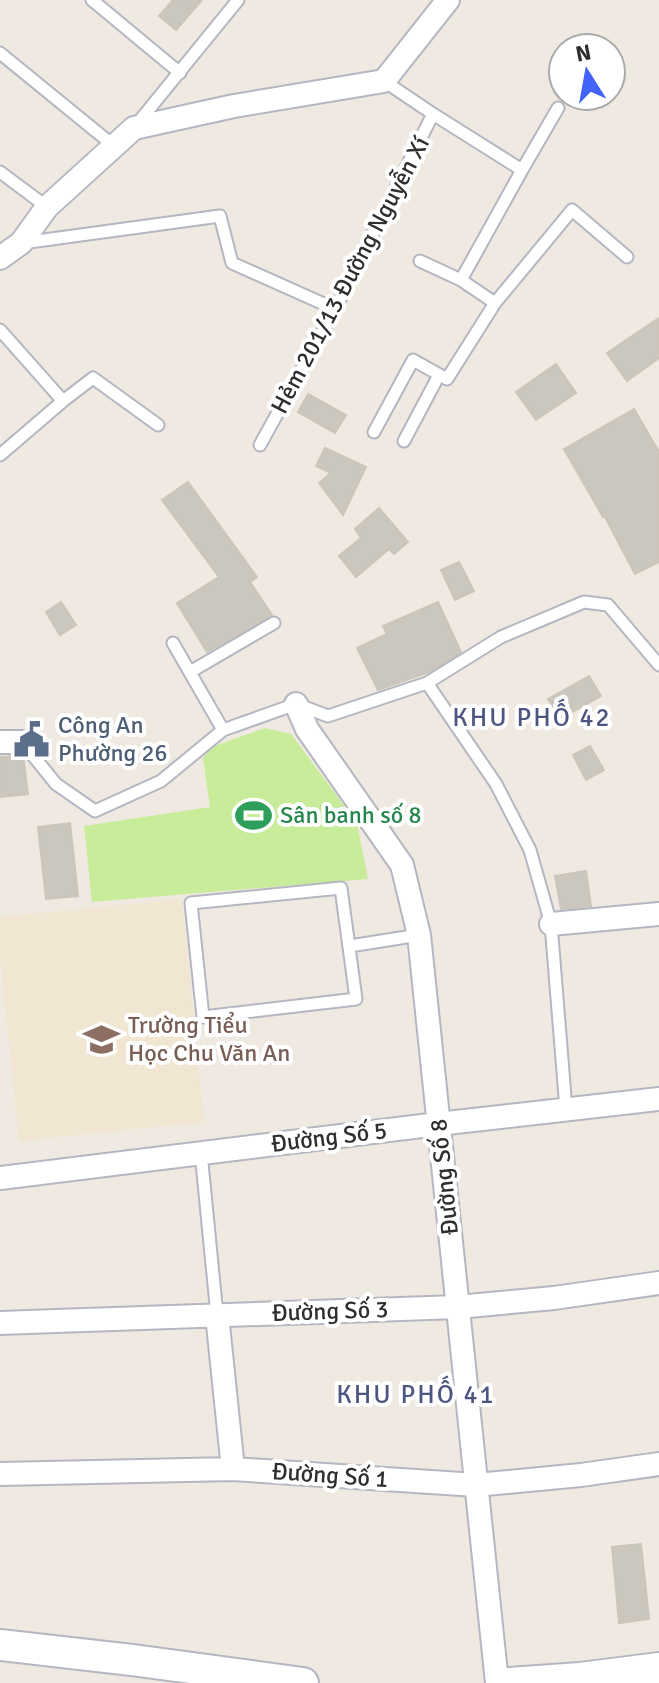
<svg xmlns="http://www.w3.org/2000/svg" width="659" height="1683" font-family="Signika,sans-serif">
<rect width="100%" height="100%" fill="#efe9e1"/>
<!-- education -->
<path fill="#f0e6d1" d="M182,899l22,223 -185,19 -19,-185v-39z"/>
<!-- pitch -->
<path fill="#c9ec9a" d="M265,728l26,6 66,89 11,56 -276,23 -8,-76 126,-19 -7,-49 8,-11z"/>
<!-- building -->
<path fill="#cbc7bf" stroke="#cbc5ba" stroke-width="2" d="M173,0h29l-26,30 -17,-14z
M659,318v40l-32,23 -20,-28z
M556,364l20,29 -40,27 -20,-28z
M308,394l38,21 -11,18 -37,-21z
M634,409l25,43v110l-24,12 -30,-57h-2l-39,-68z
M325,448l41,19 -23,48 -24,-32 12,-10 -15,-7z
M188,482l69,95 -7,5 22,33 -65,37 -30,-49 42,-26 -57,-77z
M379,508l29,34 -14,12 -5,-5 -33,28 -17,-21 22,-18 -6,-9z
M459,562l15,29 -19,9 -14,-30z
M61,602l15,23 -16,10 -14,-23z
M438,602l23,50 -32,20 -51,18 -21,-42 30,-14 -4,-8z
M589,676l12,20 -41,23 -12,-20z
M590,746l14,24 -18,10 -13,-25z
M23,756l5,38 -28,3v-40z
M70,823l8,73 -32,3 -8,-72z
M586,871l5,35 -30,3 -6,-33z
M641,1544l8,75 -30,4 -7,-76z"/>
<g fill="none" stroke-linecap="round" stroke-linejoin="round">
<defs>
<path id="lane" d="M92,0l88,73
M0,53l114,93
M137,124l101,-124
M522,170l36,-62
M0,172l47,35
M22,243l198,-27 12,47 103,46
M420,261l41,19
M495,303l77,-93 55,47
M0,330l63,71 -63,54
M63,401l30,-23 65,47
M374,432l39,-72 34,19 48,-76 -34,-23 61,-110 -89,-56
M404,441l35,-66
M260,445l75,-136 98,-195 -49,-33
M173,643l50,87
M190,672l84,-49
M427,683l69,101 34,66 21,74 15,185
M22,742l34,42 39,27 66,-30 62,-51 73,-26 32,12 99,-33 74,-46 83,-35 24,3 51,60
M341,888l15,111 -153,18 -12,-114z
M350,946l69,-11
M201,1153l16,162"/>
<path id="street" d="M0,258l21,-15 26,-36 87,-79 100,-22 150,-25 64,-81
M296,704l11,25 95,136 17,70 78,748
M0,742h22
M551,924l108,-10
M0,1178l438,-54 221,-25
M217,1315l16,154
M0,1323l458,-16 96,-9 105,-15
M0,1474l233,-5 243,16 105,-10 78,-11"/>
<path id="secondary" d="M0,1645l132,15 171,23
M509,1683l71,-5 79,-10"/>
</defs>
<!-- lane casing -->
<use href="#lane" stroke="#b4b7c1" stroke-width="15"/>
<!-- street casing -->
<use href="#street" stroke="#b4b7c1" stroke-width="26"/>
<!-- secondary casing -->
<use href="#secondary" stroke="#b4b7c1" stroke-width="34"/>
<!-- lane -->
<use href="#lane" stroke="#fff" stroke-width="11"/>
<!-- street -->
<use href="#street" stroke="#fff" stroke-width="22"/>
<!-- secondary -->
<use href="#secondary" stroke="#fff" stroke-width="30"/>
</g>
<!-- icons -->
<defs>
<symbol id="civic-bare" viewBox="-9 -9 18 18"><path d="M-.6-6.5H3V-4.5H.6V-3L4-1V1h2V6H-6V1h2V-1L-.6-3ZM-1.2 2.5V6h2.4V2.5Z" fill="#5c6f8a" stroke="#fff" stroke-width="2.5" paint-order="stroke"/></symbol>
<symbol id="stadium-bare" viewBox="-9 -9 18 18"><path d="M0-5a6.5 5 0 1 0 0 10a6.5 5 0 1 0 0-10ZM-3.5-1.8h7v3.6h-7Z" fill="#2e9e5b" stroke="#fff" stroke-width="2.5" paint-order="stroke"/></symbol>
<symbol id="school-bare" viewBox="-9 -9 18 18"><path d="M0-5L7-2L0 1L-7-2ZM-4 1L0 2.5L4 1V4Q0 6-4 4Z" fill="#8d6e63" stroke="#fff" stroke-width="2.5" paint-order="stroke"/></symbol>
</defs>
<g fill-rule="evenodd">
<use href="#civic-bare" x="6" y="714" width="51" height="51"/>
<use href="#stadium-bare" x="228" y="790" width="51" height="51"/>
<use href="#school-bare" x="76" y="1014" width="51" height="51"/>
</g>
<g text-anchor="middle" stroke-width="8" stroke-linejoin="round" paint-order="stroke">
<!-- street labels -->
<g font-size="24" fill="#2e2e2e" stroke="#fff">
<text transform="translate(350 275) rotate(-62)" y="8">Hẻm 201/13 Đường Nguyễn Xí</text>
<text transform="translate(329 1137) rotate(-7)" y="8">Đường Số 5</text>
<text transform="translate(444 1177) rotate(-96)" y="8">Đường Số 8</text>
<text transform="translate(330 1311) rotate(-2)" y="8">Đường Số 3</text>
<text transform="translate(330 1475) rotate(4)" y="8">Đường Số 1</text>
</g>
<!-- service labels -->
<g font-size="24" fill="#4e5e75" stroke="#fff" text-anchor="start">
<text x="58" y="733">Công An<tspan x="58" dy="28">Phường 26</tspan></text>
</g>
<!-- leisure labels -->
<g font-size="24" fill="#27864d" stroke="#fff" text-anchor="start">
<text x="280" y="823">Sân banh số 8</text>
</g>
<!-- education labels -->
<g font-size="24" fill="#785e54" stroke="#fff" text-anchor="start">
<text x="128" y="1033">Trường Tiểu<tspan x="128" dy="28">Học Chu Văn An</tspan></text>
</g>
<!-- neighbourhood labels -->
<g font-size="26" letter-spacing="2" fill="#4d5680" stroke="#fff">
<text x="532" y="726">KHU PHỐ 42</text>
<text x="416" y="1403">KHU PHỐ 41</text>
</g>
</g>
<!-- north arrow -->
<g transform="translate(587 72) rotate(349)"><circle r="38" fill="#ffffff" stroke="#ababab" stroke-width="2"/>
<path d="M0-6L14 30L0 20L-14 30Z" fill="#4264fb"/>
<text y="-12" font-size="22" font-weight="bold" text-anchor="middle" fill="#2e2e2e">N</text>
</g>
</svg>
